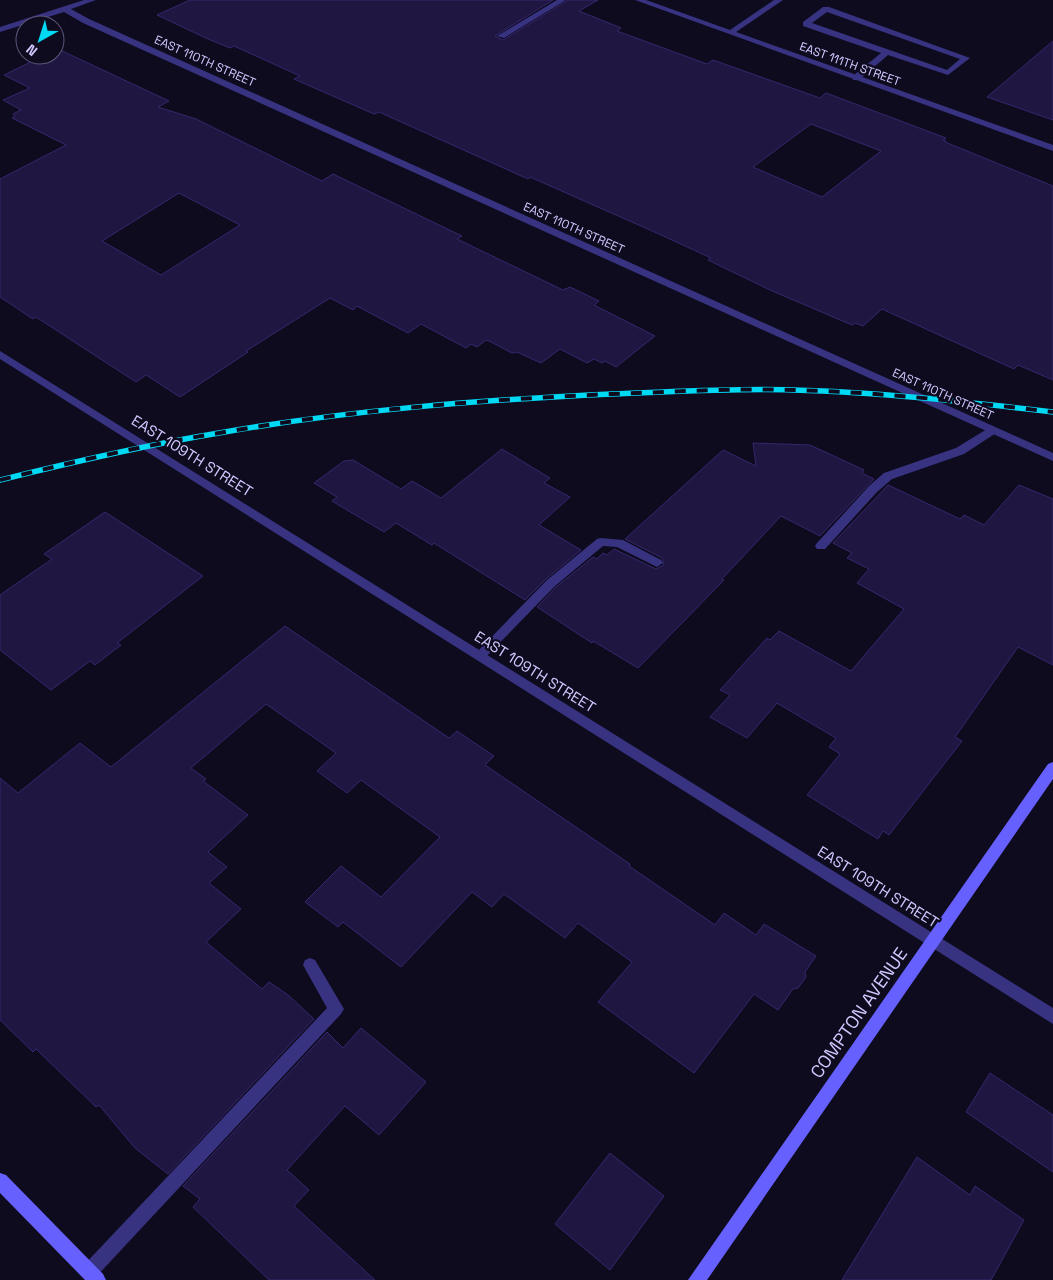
<svg xmlns="http://www.w3.org/2000/svg" width="1053" height="1280" font-family="'Space Grotesk',sans-serif">
<rect width="100%" height="100%" fill="#0f0b1f"/>
<!-- building -->
<path fill="#1f1641" stroke="#36276e" fill-rule="evenodd" d="M190,0h363l-58,36 8,4 65,-40h30l-19,11 42,17 -4,3 90,33 6,-4 107,38 6,-5 120,45 -3,2 3,1 -1,1 108,44v194l-35,-15 -4,4 -132,-60 -19,17 -8,-3 -3,2 -82,-35 -62,-30 3,-2 -52,-24 -129,-57 -2,2 -149,-67 -5,2 -80,-35 6,-3 -66,-30 -4,2 -22,-9 -51,-24zM811,124l70,27 -59,46 -69,-30z
M1053,41v79l-66,-23z
M58,49l111,52 -11,6 38,12 126,62 11,-7 129,62 -5,3 106,51 7,-3 29,14 -5,4 61,31 -39,31 -11,-6 -3,2 -8,-4 -7,4 -27,-14 -19,14 -24,-11 -5,1 -23,-12 -3,-1 -9,7 -6,-3 -5,4 -45,-24 -13,9 -51,-27 -4,4 -23,-12 -84,53 2,1 -68,45 -34,-22 -10,7 -100,-65 -3,2 -33,-22v-118l66,-34 -54,-27 3,-2 -2,-2 8,-4 -18,-10 27,-12 -26,-13 41,-20h10v-5zM179,193l61,32 -79,50 -59,-34z
M753,443l57,2 54,25 -2,3 12,6 -54,57 -39,-20 -59,63 2,1 -86,88 -45,-27 -1,2 -55,-36 19,-20 37,-30 4,2 6,-6 4,2 7,-6 42,20 8,-4 -2,-7 -37,-19 98,-89 33,16z
M502,449l48,29 -6,5 26,14 -31,28 42,25 -35,29 -21,21 -91,-57 -2,2 -36,-22 -12,9 -52,-31 5,-4 -23,-14 30,-22 9,-1 48,29 11,-8 29,17z
M888,485l72,34 4,-4 20,10 35,-40 34,14v166l-35,-18 -58,83 -5,7 7,4 -73,94 -6,-4 -5,8 -71,-44 33,-41 -11,-7 7,-9 -59,-35 -30,35 -37,-21 20,-22 -10,-5 47,-52 3,2 9,-9 72,40 53,-62 -47,-26 12,-14 -22,-11 5,-5 -19,-10z
M105,512l98,64 -86,67 4,2 -26,20 -5,-4 -39,29 -51,-40v-55l52,-36 -8,-5z
M285,626l164,112 8,-7 37,25 -9,9 145,99 -1,2 86,59 9,-12 32,22 8,-11 52,32 -11,16 1,5 -8,11 -5,1 -15,21 -24,-16 -60,79 -96,-71 34,-40 -54,-39 -13,15 -61,-44 -12,13 -20,-15 -71,75 -58,-45 -5,5 -33,-25 36,-36 40,31 59,-60 -79,-57 -14,13 -30,-22 19,-18 -70,-49 -75,64 15,11 -3,2 45,34 -40,37 19,15 -18,16 32,26 -35,33 56,47 7,-7 19,13 26,24 -146,155 -33,-26 -36,-43 -3,2 -60,-58 -3,3 -33,-32v-242l18,15 62,-50 31,24z
M361,1028l65,54 -47,53 -34,-29 -58,64 22,20 -15,16 81,74h-106l-76,-73 7,-8 -17,-13 144,-154 16,16z
M990,1073l63,42v57l-87,-60z
M610,1153l54,43 -54,74 -55,-46z
M917,1157l53,38 5,-9 49,34 -33,60h-149z"/>
<g fill="none" stroke-linecap="round" stroke-linejoin="round">
<!-- lane -->
<path fill="#373381" fill-rule="evenodd" d="M84,0h12l-25,9 18,10v4h-6l-19,-11 -64,20v-5z
M557,0h9l-62,38 -7,-2z
M823,7h6l141,51 -22,17 -60,-20 -29,25h-6v-4l28,-23 -78,-27v-4zM827,12l133,47 -13,11 -135,-47z
M992,426l5,4 -1,3 -32,21 -72,25 -15,13 -52,57h-8l-2,-3 2,-3 52,-57 15,-13 72,-25z
M601,538l22,2 38,20 2,3 -6,4 -40,-20 -14,-1 -48,40 -71,73h-8l-2,-3 2,-3 71,-73 50,-41z
M310,958l5,2 26,44 3,5 -3,5 -246,264 -4,2 -8,-2 -3,-6 3,-6 244,-258 -24,-43 2,-5z"/>
<!-- street -->
<path fill="#373381" fill-rule="evenodd" d="M635,0h11l84,30 44,-30h9l-47,32 317,113v6z
M83,19h6l964,434v8l-970,-438z
M0,351l1053,657v16l-1053,-665z"/>
<!-- secondary -->
<path fill="#6660ff" fill-rule="evenodd" d="M1053,762v17l-346,501h-19l360,-516z
M0,1173l6,2 97,99 3,6h-21l-85,-87z"/>
<defs>
<path id="rail" d="M0,480c73,-18 145,-35 219,-47 130,-23 261,-33 392,-39 61,-2 121,-6 182,-4 87,2 174,12 260,22"/>
</defs>
<!-- rail casing -->
<use href="#rail" stroke="#00d9f4" stroke-width="5.5"/>
<!-- rail -->
<use href="#rail" stroke="#0f0b1f" stroke-width="4" stroke-dasharray="11" stroke-linecap="butt"/>
</g>
<g text-anchor="middle" stroke-width="4.5" stroke-linejoin="round" paint-order="stroke">
<!-- far-street labels -->
<g font-size="12" fill="#d0c9ff" stroke="#0f0b1f">
<text transform="translate(205 61) rotate(24)" y="4">EAST 110TH STREET</text>
<text transform="translate(850 64) rotate(20)" y="4">EAST 111TH STREET</text>
<text transform="translate(574 228) rotate(24)" y="4">EAST 110TH STREET</text>
<text transform="translate(943 394) rotate(24)" y="4">EAST 110TH STREET</text>
</g>
<!-- street labels -->
<g font-size="15" fill="#d0c9ff" stroke="#0f0b1f">
<text transform="translate(192 456) rotate(32)" y="5">EAST 109TH STREET</text>
<text transform="translate(535 672) rotate(32)" y="5">EAST 109TH STREET</text>
<text transform="translate(878 887) rotate(32)" y="5">EAST 109TH STREET</text>
</g>
<!-- near-street labels -->
<g font-size="18" fill="#d0c9ff" stroke="#0f0b1f">
<text transform="translate(859 1013) rotate(-55)" y="6">COMPTON AVENUE</text>
</g>
</g>
<!-- north arrow -->
<g transform="translate(40 40) rotate(219)"><circle r="24" fill="#0f0b1f" stroke="#5c5779"/>
<path d="M0-4L9 19L0 12L-9 19Z" fill="#00d9f4"/>
<text y="-8" font-size="14" font-weight="bold" text-anchor="middle" fill="#d0c9ff">N</text>
</g>
</svg>
